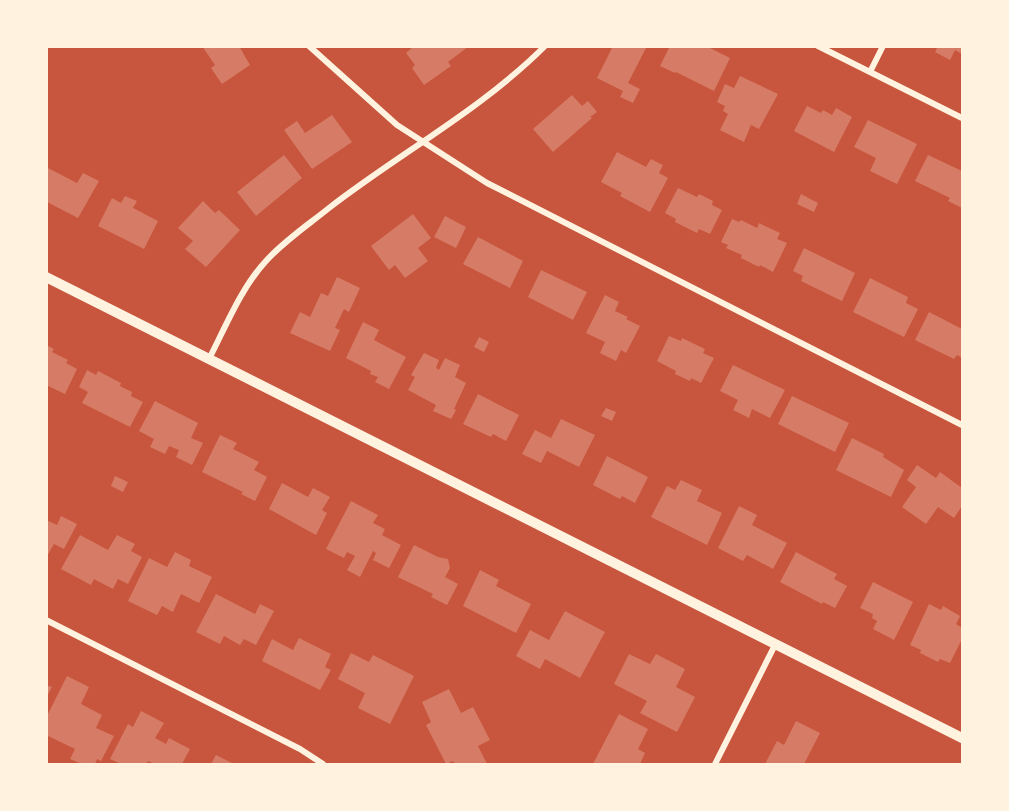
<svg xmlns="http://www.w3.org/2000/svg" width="1009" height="811" font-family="'DejaVu Sans',sans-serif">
<rect width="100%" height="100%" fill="#c8553d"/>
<!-- building -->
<path fill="#d67c66" d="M202,46h37l11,19 -28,19 -11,-16 4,-3z
M414,46h55l-21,16 3,4 -27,19 -12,-17 3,-3 -9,-12z
M613,46h34l-19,37 12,6 -7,14 -13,-6 3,-6 -26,-13z
M670,46l13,2 1,-2h22l24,12 -16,33 -38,-19 -1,1 -15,-7z
M938,46h24v8l-7,-4 -5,10 -15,-8z
M740,76l38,18 -19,35 -8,-4 -7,17 -24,-12 8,-16 -5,-3 2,-5 -8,-4 8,-18 9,4z
M572,95l10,11 6,-5 9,11 -7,5 2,1 -39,34 -20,-23z
M807,106l14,7 2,-3 9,5 4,-7 16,9 -18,35 -40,-21z
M332,115l20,27 -40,27 -28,-39 13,-9 8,12z
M868,120l49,24 -20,40 -27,-13 6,-13 -22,-11z
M617,152l29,15 5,-8 12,6 -4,8 9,5 -18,34 -30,-16 2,-3 -21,-11z
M284,155l18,23 -46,38 -19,-24z
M928,155l34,16v37l-14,-7 2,-3 -35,-17z
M46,167l31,16 6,-10 16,8 -21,37 -31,-16z
M678,188l19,9 2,-3 14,7 -1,4 10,5 -12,24 -11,-5 -2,4 -22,-11 1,-3 -11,-6z
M801,194l17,9 -4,9 -17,-8z
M125,196l12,5 -4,7 25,13 -14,28 -46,-23 14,-28 9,5z
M203,201l12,12 4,-3 21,20 -34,37 -21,-18 8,-8 -15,-13z
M413,214l18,24 -13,10 10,13 -23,17 -10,-13 -6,5 -18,-24z
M445,216l21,11 -10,21 -22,-11z
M732,219l7,3 2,-2 16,8 2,-5 21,10 -3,6 10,4 -14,29 -13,-7 -1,2 -18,-9 1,-3 -16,-7 2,-3 -7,-3z
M478,237l45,24 -13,27 -47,-24z
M804,248l51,25 -13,28 -41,-20 2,-5 -10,-5z
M541,270l46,22 -14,28 -45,-23z
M337,277l23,11 -11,24 -5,-3 -9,19 5,2 -10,21 -40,-18 10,-21 10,5 11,-24 7,3z
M870,278l38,19 -2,6 12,6 -14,28 -51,-25z
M605,295l14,7 -4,9 13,6 -2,2 14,7 -14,27 -5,-3 -5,11 -16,-8 5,-11 -19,-9z
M929,312l33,17v29l-5,-3 -3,4 -39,-19z
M363,322l16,8 -5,10 32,17 -17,32 -14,-7 3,-5 -8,-3 1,-3 -25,-13z
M669,336l12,5 1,-3 23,11 -2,4 11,5 -13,25 -10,-5 -1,3 -15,-7 1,-3 -19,-10z
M479,337l10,5 -5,10 -10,-5z
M46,345l8,4 -2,3 16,8 -2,3 11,6 -12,25 -19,-9z
M424,353l15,7 -3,8 3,2 6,-12 15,7 -5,12 11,6 -12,26 2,1 -5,9 -18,-8 3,-6 -28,-15 7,-13 -4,-2z
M733,365l52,25 -15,28 -18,-9 -3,9 -16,-8 5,-10 -18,-9z
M87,370l9,5 2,-4 23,12 -1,3 12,6 -1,4 12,6 -13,25 -48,-24 6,-11 -9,-5z
M478,394l41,21 -13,26 -13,-7 -2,3 -28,-13z
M792,396l57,27 -14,29 -57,-28z
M155,401l43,22 -7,15 12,5 -11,22 -16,-8 3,-7 -10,-4 -4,8 -15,-7 4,-8 -15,-8z
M606,408l10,4 -4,9 -11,-5z
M561,419l34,16 -16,32 -32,-16 -6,12 -19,-9 13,-24 16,8z
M220,435l17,8 -4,6 26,13 -5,8 13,7 -12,24 -14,-7 2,-2 -41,-20z
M852,438l32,16 -1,3 21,13 -13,27 -55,-27z
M607,456l41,21 -13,26 -13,-7 -2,3 -27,-14z
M917,465l19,13 4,-6 22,16v18l-8,12 -16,-11 -12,17 -24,-17 14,-20 -9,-7z
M115,476l13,6 -5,10 -12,-6z
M681,480l21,10 -5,11 25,12 -15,32 -56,-28 16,-31 8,4z
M282,483l26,14 5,-9 17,9 -8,13 5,3 -11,22 -47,-26z
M351,501l27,14 -5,8 12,6 -3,6 19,10 -12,23 -16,-8 3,-7 -3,-2 -13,26 -13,-7 8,-14 -8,-4 -3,6 -18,-9z
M739,506l18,9 -5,10 35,18 -14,26 -26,-14 -4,6 -25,-13z
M61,516l16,8 -13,25 -10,-5 -8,14v-38l11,5z
M80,535l28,15 9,-15 18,9 -4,7 11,6 -14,27 -10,-5 -5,10 -19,-10 -3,6 -30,-16z
M414,545l24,12 10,2 2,9 -5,9 13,7 -11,21 -16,-8 2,-3 -35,-17z
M175,552l16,8 -2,6 23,11 -13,26 -18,-9 -8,18 -11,-6 -5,9 -29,-14 21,-43 18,9z
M796,552l41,22 -3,5 13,7 -12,22 -12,-6 -1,2 -42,-22z
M480,570l19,10 -3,6 35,18 -15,29 -53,-27z
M873,582l40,20 -19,38 -21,-11 4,-8 -5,-3 1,-4 -13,-6z
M216,594l39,20 5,-10 14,7 -18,34 -12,-6 -4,6 -16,-9 -4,8 -24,-12z
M929,604l12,6 2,-4 17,10 -4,8 6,4v11l-12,24 -10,-4 -2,3 -18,-9 1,-3 -11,-5z
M565,611l40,21 -25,46 -35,-19 -5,10 -24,-13 14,-26 19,10z
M299,638l32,16 -6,13 6,3 -11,20 -58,-29 10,-22 21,11z
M351,653l18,9 4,-7 41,21 -24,48 -32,-16 7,-15 -27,-14z
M629,654l21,10 6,-10 29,15 -9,18 19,10 -18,35 -37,-19 7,-12 -33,-17z
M67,676l22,11 -8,17 21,11 -6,13 18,8 -13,25 -4,-2 -2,5h-13l-12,-5 5,-10 -29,-14v-17z
M46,685l6,2 -6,11z
M449,689l12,24 12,-6 17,33 -12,6 9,18h-32l-2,-3 -7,3 -20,-39 5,-3 -9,-20z
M141,711l23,12 -9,15 11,6 3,-6 21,11 -8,15h-27l-7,-3 -2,3h-25l-11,-5 18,-35 5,3z
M619,714l29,15 -10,20 7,4 -5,11h-47z
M796,721l24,12 -16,31h-39l12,-23 7,4z
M216,755l18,9h-23z"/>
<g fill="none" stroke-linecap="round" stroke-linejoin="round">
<!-- minor -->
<path stroke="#fff3e0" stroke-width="6" d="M309,46l88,79 90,58 475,242
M818,46l144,72
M870,72l13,-26
M209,359c17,-33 32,-71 57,-98 19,-21 42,-36 63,-53 71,-55 152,-98 216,-162
M46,620l254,129 23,15
M715,764l60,-119"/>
<!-- tertiary -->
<path stroke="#fff3e0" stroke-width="10" d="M46,277l916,461"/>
</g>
<!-- border -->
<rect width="1009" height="811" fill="none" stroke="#fff3e0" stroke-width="96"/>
</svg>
